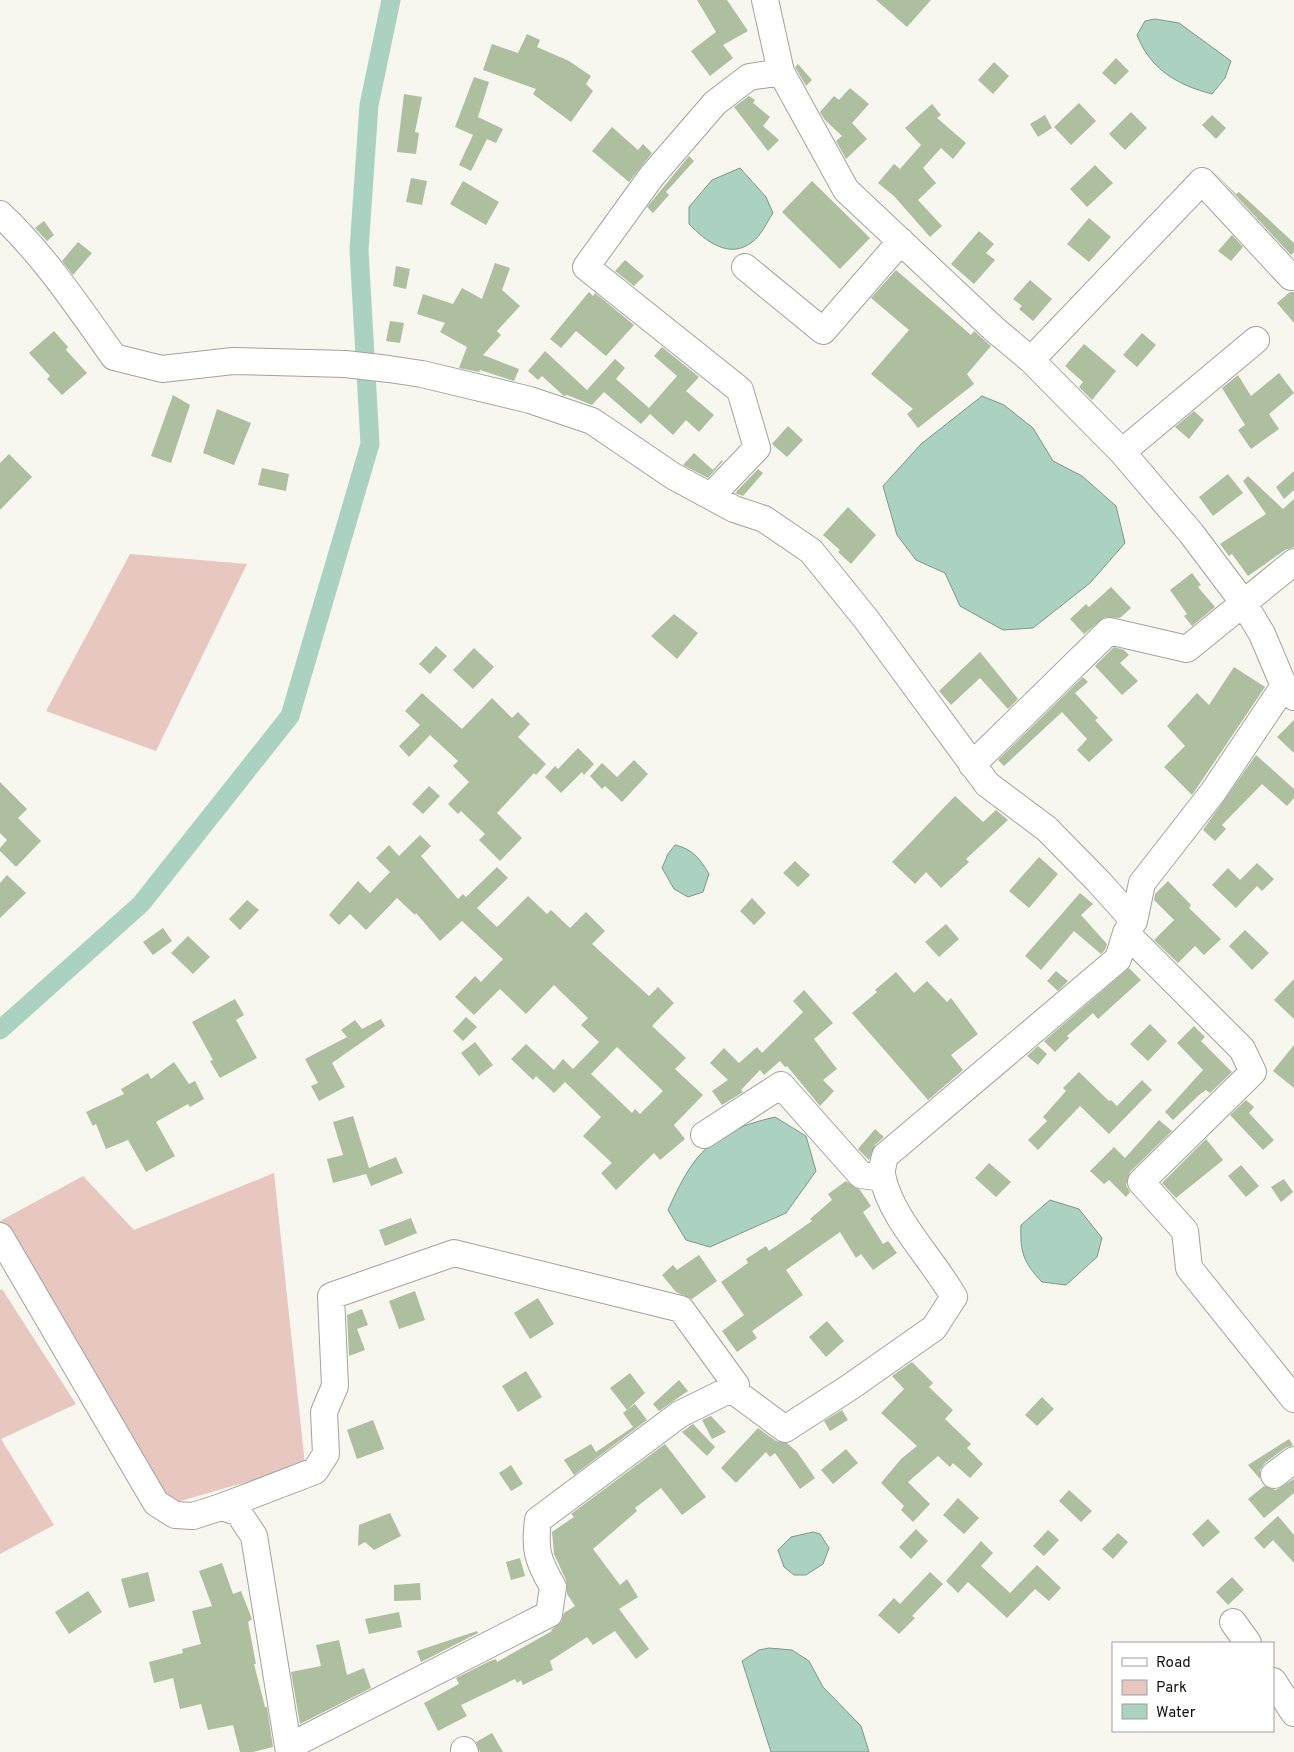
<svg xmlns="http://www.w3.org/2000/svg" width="1294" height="1752" font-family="Overpass,sans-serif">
<rect width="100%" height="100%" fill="#f7f6ef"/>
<!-- green -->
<path fill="#e9c7c1" d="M130,554l117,10 -91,187 -110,-40z
M274,1173l31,292 -135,39 -170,-283 83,-45 51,54z
M2,1289l74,115 -75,35 53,86 -54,29v-264z"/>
<!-- water -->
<path fill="#abd2c0" stroke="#7d988b" d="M1155,19l24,4 52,38 -6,17 -13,16c-35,-9 -62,-25 -75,-59l8,-14z
M740,168l26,29 7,16c-6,9 -12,23 -21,29 -22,18 -47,-1 -63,-18v-17l23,-27z
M982,396l22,9 29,23 20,33 29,15 34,30 9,37 -35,40 -57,45 -30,2 -43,-24 -15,-33 -29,-13 -19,-25 -14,-49 38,-42z
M675,845c18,4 25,14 34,29l-6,18 -15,5 -14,-8 -12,-21 6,-14z
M775,1117l31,19 10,35 -30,42 -76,34 -24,-7 -18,-30c26,-58 43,-78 107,-93z
M1050,1200l29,9 23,29 -5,19 -31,28 -24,-3c-19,-20 -22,-30 -21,-57z
M813,1532l7,2 9,14 -6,16 -17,11h-12l-10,-8 -6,-17 13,-13z
M769,1648l23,2 17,11 14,26 38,39 8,26h-98l-29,-91 17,-11z"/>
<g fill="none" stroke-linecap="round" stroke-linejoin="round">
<!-- canal -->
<path stroke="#abd2c0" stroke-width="19" d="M0,1030l141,-126 149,-188 80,-272 -11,-194 10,-145 22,-105"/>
</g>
<!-- building -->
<path fill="#adbf9f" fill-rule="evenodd" d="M697,0h30l21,31 -25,14 10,13 -23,18 -19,-25 25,-19z
M876,0h55l-24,27z
M527,34l13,6 -3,7 32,14 22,15 -5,8 7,7 -22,31 -38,-28 3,-5 -53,-19 9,-26 26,9z
M1116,58l13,13 -14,14 -13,-12z
M994,62l15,14 -16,18 -15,-14z
M798,64l14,16 -6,6 -11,-19z
M474,77l15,5 -11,35 25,12 -7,14 -9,-4 -16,32 -12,-6 14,-30 -18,-8z
M850,88l19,16 -17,19 15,16 -21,20 -10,-18 6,-5 -17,-16 -5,-8 14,-16 5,4z
M404,94l18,3 -7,35 4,1 -3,21 -19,-2z
M749,96l6,4 -2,3 17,14 -7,9 16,14 -11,11 -34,-44z
M1079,103l17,18 -25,24 -17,-18z
M932,104l9,11 -4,3 29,25 -13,16 -12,-11 -18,20 13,15 -18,17 24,26 -12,11 -36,-41 -16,-13 16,-19 6,5 21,-24 -16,-17z
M1131,112l16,16 -22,22 -16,-16z
M1045,115l7,13 -14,9 -8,-13z
M1212,115l14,13 -10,11 -14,-14z
M612,127l26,23 5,-6 9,9 -23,29 -37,-31z
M689,156l5,5 -28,31 3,3 -16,18 -6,-6z
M1095,165l18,18 -26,24 -17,-18z
M1212,170l24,24 3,-2 55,51v9l-3,3z
M411,178l16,3 -5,24 -16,-3z
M463,181l36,21 -13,23 -36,-21z
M812,181l58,57 -30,31 -58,-57z
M1089,218l22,19 -22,25 -22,-18z
M44,221l10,14 -7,6 -12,-13z
M979,231l15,13 -8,9 9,7 -21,24 -23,-20z
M1232,235l11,12 -12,14 -13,-10z
M78,242l14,11 -19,22 -11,-14z
M625,260l19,16 -10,10 -19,-15z
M495,263l15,5 -8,22 18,16 -23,25 4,4 -18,20 36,14 -5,12 -34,-11 -1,2 -20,-4 8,-21 -27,-15 5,-9 -28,-9 6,-20 30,10 9,-16 20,11z
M396,266l14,3 -4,20 -13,-3z
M896,270l75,65 3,-4 17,15 -24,28 7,10 -56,44 -11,-14 6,-5 -42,-35 38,-44 -38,-32z
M1030,280l22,19 -19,22 -14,-12 3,-3 -9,-7z
M589,292l4,4 2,-3 39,32 -28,31 -30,-25 -15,17 -11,-9z
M1290,292h4v31l-17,-20z
M390,321l14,2 -4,20 -14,-2z
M54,331l14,16 -2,3 21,23 -25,22 -15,-16 3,-3 -21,-23z
M1142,333l14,12 -19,22 -14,-12z
M1084,344l32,27 -24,29 -13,-13 4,-5 -18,-16z
M662,347l37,30 -13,14 28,24 -15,17 -13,-12 -13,15 -23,-21 -9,10 -37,-32 -12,13 -25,-10 -3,1 -22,-20 -4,4 -10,-9 17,-20 42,39 28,-31 10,9 -9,11 33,29 28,-32 -23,-20z
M1279,373l15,20 -25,21 10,15 -28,20 -13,-19 7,-5 -23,-37 16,-13 13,21z
M173,395l17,10 -19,58 -20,-7z
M217,409l34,14 -17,42 -31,-12z
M1194,411l10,9 -15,19 -14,-12z
M788,426l15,14 -16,17 -15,-13z
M694,453l19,17 9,-10 1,1 -15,17 -25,-13z
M9,454l23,23 -32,33v-47z
M262,468l27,6 -3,17 -28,-6z
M758,469l5,4 -20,23 -8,-3z
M1294,471v19l-10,9 -8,-12z
M1228,474l15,19 -30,23 -14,-19z
M1248,476l35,33 11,-10v48l-9,3 -37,26 -16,-22 -3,2 -9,-12 46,-30 -23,-33z
M848,507l28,28 -25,29 -13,-12 2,-2 -17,-15z
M1192,573l9,12 -3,2 17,20 -23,19 -8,-10 3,-2 -17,-24z
M1111,587l20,21 -11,10 -15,-1 -21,17 -14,-15 16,-15 3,3z
M674,614l24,19 -21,26 -26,-23z
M436,646l11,10 -17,18 -11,-10z
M1114,647l10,3 5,5 -9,8 18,18 -16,14 -27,-29z
M474,648l20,19 -21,22 -20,-19z
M980,652l38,47 -10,10 -28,-31 -29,27 -12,-14z
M1234,667l31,20 -73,108 -28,-28 21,-21 -18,-20 30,-33 12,12z
M1083,677l5,5 -13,11 23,25 -3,2 18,20 -24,22 -12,-12 10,-11 -25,-27 -58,54 -6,-6z
M422,693l40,36 30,-31 20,20 6,-6 12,12 -12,13 28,27 -10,11 -2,-2 -37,40 25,25 -22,23 -21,-21 6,-6 -24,-23 -3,3 -10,-10 21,-22 -16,-16 5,-5 -28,-26 -21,22 -10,-11 21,-21 -15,-14z
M1294,720v33l-17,-16z
M578,748l16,16 -10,11 -2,-3 -21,21 -16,-16 10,-11 3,3z
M1256,755l38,34v9l-7,8 -25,-22 -40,41 4,4 -11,12 -12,-11z
M634,760l14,14 -26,28 -17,-16 -3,3 -12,-13 12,-13 15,14z
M0,782l27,27 -9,9 23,23 -25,26 -16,-16v-3l7,-8 -7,-7z
M429,786l11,10 -17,18 -11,-10z
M955,796l28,26 13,-12 12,10 -42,39 3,3 -28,26 -15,-16 -11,12 -23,-22z
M420,835l11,11 -10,10 37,43 5,-5 3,3 31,-30 11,11 -31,30 20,19 31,-31 19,18 4,-4 19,18 16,-16 19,19 -13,13 57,52 9,-9 16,16 -22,23 34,32 -11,11 28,26 -29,30 11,14 -25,21 -6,-7 -38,37 -15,-17 11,-10 -29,-27 18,-19 -36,-35 -11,11 -18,-17 -3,4 -22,-21 15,-15 28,26 9,-11 10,10 26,-27 -18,-17 7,-7 -34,-33 -28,29 -26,-25 -26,26 -19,-18 20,-21 6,6 22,-23 -41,-38 -22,20 -24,-28 -1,2 -18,-17 -31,32 -16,-16 -11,11 -10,-10 29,-34 12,12 20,-21 -14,-14 13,-13 10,11zM617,1047l46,44 -23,23 -5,-5 -3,4 -41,-39z
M1039,857l19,17 -29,34 -20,-17z
M795,861l15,14 -12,12 -15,-14z
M1257,863l17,16 -12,12 -5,-5 -21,22 -24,-23 16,-17 12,12z
M7,875l19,18 -26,25v-35z
M1168,881l23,24 -2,3 32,31 -17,16 -9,-9 -17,17 -24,-23 20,-20 -20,-20 1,-6z
M1080,893l13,11 -12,11 26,29 -2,6 -4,4 -27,-23 -33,39 -16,-14z
M752,898l14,15 -12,12 -14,-14z
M247,900l12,10 -19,20 -11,-11z
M946,924l13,15 -20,18 -14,-15z
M163,928l9,13 -19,14 -10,-13z
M1245,930l24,23 -17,17 -23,-24z
M188,936l22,21 -17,17 -22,-21z
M1129,968l12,12 -43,39 -5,-6 -26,23 2,2 -14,14 -11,-11z
M1056,971l12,10 -10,10 -11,-10z
M896,972l18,21 13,-12 20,21 4,-4 27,36 -27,21 12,15 -35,30 -76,-87 25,-21 -2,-2z
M1294,979v40l-20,-19z
M804,990l29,33 -19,16 23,30 -14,11 11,11 -14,15 -33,-40 -2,1 -5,-6 -16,14 -4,-5 -19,20 2,2 -21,13 -10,-14 16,-11 -18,-17 14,-15 15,15 18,-16 5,6 41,-41 -10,-11z
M235,999l9,16 -8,5 21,38 -37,20 -10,-17 3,-1 -21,-38z
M466,1017l11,10 -14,14 -10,-10z
M381,1019l4,7 -53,37 13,24 -26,14 -8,-15 7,-3 -13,-24 42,-22 -6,-7 14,-10 7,9z
M1150,1024l17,17 -19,20 -18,-17z
M1194,1026l11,11 -4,4 31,31 -22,21 -4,-3 -7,5 -26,25 -8,-8 38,-42 -26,-27z
M475,1042l18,23 -14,11 -18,-23z
M1294,1045v43l-21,-17z
M1038,1046l9,8 -9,11 -11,-9z
M174,1062l15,22 6,-3 9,18 -14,8 -2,-3 -32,18 19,34 -29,16 -18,-32 -22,9 -10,-25 -3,2 -7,-14 38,-18 -3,-5 27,-16 3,6z
M1079,1072l30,29 2,-1 6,6 25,-26 10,10 -43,44 -29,-28 -42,44 -10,-10 19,-19 -4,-4 23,-26 -3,-3z
M1246,1100l8,7 -5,6 25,27 -11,10 -33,-35z
M353,1116l16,52 27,-11 7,16 -32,13 -5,-12 -33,9 -6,-24 16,-4 -10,-33z
M1159,1120l13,11 -42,41 -4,13 4,7 -4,5 -17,-17 -5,4 -14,-13 24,-24 11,11z
M875,1129l9,8 -9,8 -6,15 -11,-11z
M1206,1139l17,21 -47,38 -14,-15z
M989,1163l22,19 -15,15 -21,-19z
M1241,1165l18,21 -13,11 -18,-21z
M1284,1179l9,13 -12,10 -10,-15z
M846,1181l14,9 11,16 -8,6 20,32 5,-3 9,12 -24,17 -12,-16 -5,4 -16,-26 -54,38 17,25 -51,36 5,7 -20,14 -15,-21 22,-16 -23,-33 27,-19 -2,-4 20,-13 3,5 43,-30 -2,-2 22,-19 -4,-6z
M411,1218l6,15 -32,13 -6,-16z
M699,1255l18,26 -25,18 -16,-7 -14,-17 11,-10 4,5z
M415,1291l10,29 -26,9 -10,-28z
M538,1298l16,26 -24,15 -16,-26z
M362,1309l6,16 -11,4 8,21 -16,6 -2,-41z
M827,1321l17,20 -18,16 -17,-20z
M912,1362l21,21 -4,4 24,23 -8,9 26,25 -4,4 16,16 -13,14 -17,-15 -3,4 -12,-11 -30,26 22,22 -17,18 -12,-12 3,-4 -23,-23 20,-24 16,-13 -36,-33 23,-24 -12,-13z
M526,1371l16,26 -24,15 -16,-26z
M630,1373l15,20 -18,17 -17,-22z
M679,1380l9,11 -29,20 -6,-7z
M1042,1397l12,12 -17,17 -12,-11z
M635,1404l12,16 -73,55 -10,-15 27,-16 5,8 37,-25 -10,-14z
M842,1410l6,10 -18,11 -6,-10z
M711,1416l15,16 -14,7 -10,-19z
M373,1420l11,29 -27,10 -10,-29z
M693,1424l22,23 -8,9 -25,-24z
M758,1428l18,13 11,2 10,9 18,26 -15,11 -25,-36 -5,4 -4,-5 -30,31 -15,-15z
M1289,1439l4,6 -8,3 -20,15 -5,7v9l-12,-14z
M665,1444l41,53 -24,18 -21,-27 -26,20 2,3 -44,38 27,36 7,-6 11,18 -19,12 30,40 -13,10 -21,-28 -22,14 -6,-8 -37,24 3,9 -30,15 -2,-5 -4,3 -2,-4 -54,26 6,11 -29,15 -14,-28 35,-19 -3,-6 34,-17 6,-2 1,3 55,-31 -1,-1 10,-8 3,-9 11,-7 -8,-12 -1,-14 -12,-26 -2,-22 22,-15 -3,-3z
M846,1449l12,14 -25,21 -12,-14z
M511,1465l12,19 -12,7 -12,-18z
M1294,1479v14l-30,25 -16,-19 16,-13 12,4z
M1069,1490l23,21 -11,11 -22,-21z
M958,1498l21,20 -15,16 -21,-19z
M390,1513l11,23 -27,14 -9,-8 -7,4 1,-21z
M1278,1516l16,19v28l-21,-23 -9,9 -10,-11z
M1208,1519l12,13 -17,15 -11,-13z
M916,1529l12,12 -17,18 -12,-12z
M1048,1530l11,10 -15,16 -11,-10z
M1118,1533l10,9 -15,17 -11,-10z
M981,1541l12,12 -12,13 29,27 27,-28 24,23 -12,13 -14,-12 -28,29 -39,-36 -10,11 -12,-12z
M520,1558l5,18 -14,4 -5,-18z
M222,1563l11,31 8,-3 11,28 -4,3 8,42h-2l11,43h2l6,40 -20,5h-13l-7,-27 -25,5 -7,-26 -21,5 -7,-31 -19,5 -5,-21 34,-9 -1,-4 19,-5 -9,-33 20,-5 -13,-35z
M148,1572l7,29 -26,7 -8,-29z
M930,1572l13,12 -31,32 3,2 -16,16 -21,-19 16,-17 6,6z
M1232,1577l12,13 -16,15 -12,-13z
M420,1583l1,17 -27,1v-16z
M88,1591l14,21 -33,22 -14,-22z
M399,1612l3,15 -33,7 -4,-15z
M477,1631l1,2 -57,29 -4,-11z
M339,1640l8,35 17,-7 7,20 -71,36 -9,-52 30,-6 -5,-21z
M492,1733l11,19h-23l-4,-10z"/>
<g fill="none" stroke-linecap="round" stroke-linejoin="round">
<defs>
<path id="minor" d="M765,0l16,72 65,118 148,139 37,31 91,92 69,81 52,69 19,32 22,52 10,11
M0,214c44,41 79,94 114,143l48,12 71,-8 112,3 44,5 33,5 108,26 62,21 81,55 61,33 30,10 47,32 55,68 121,165 60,45 52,53 35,39
M745,267l78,64 78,-90
M1031,360l171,-179 89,96
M1122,452l134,-112
M711,496l46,-48 -17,-58 -154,-123 65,-90 64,-74 34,-26 32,-5
M972,765l137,-134 78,18 107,-87
M1126,933l116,116 11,23 -112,110 44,49 4,37 105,131
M704,1135l77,-50 80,90 22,3
M0,1236l156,267 19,12 18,1 28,-9 17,5 16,24 35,216
M1274,1475l20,-15
M221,1507l94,-36 11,-17 -2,-42 11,-26 -4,-90 123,-43 227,56 55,76
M1233,1622l15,21
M1273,1681l21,32
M290,1746l259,-132 4,-27c-15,-26 -19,-37 -15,-67l142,-106 51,-25 54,40 65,-42 84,-59 20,-31c-22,-39 -63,-78 -72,-122 -1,-5 2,-13 3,-19l233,-197 8,-26 8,-12 8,-38 71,-91 71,-106
M464,1750l1,2"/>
</defs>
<!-- minor casing -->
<use href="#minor" stroke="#a3a29c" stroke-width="28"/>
<!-- minor -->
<use href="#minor" stroke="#fff" stroke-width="26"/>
</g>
<!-- legend -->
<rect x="1112" y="1642" width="162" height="90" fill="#ffffff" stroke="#a0a09f"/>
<rect x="1122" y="1658" width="25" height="8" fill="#ffffff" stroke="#a0a09f"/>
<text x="1156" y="1667" font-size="15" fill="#11110e">Road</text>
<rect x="1122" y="1680" width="25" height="15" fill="#e9c7c1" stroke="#a0a09f"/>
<text x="1156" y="1692" font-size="15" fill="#11110e">Park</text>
<rect x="1122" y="1704" width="25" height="15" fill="#abd2c0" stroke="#a0a09f"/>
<text x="1156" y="1717" font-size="15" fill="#11110e">Water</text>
</svg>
